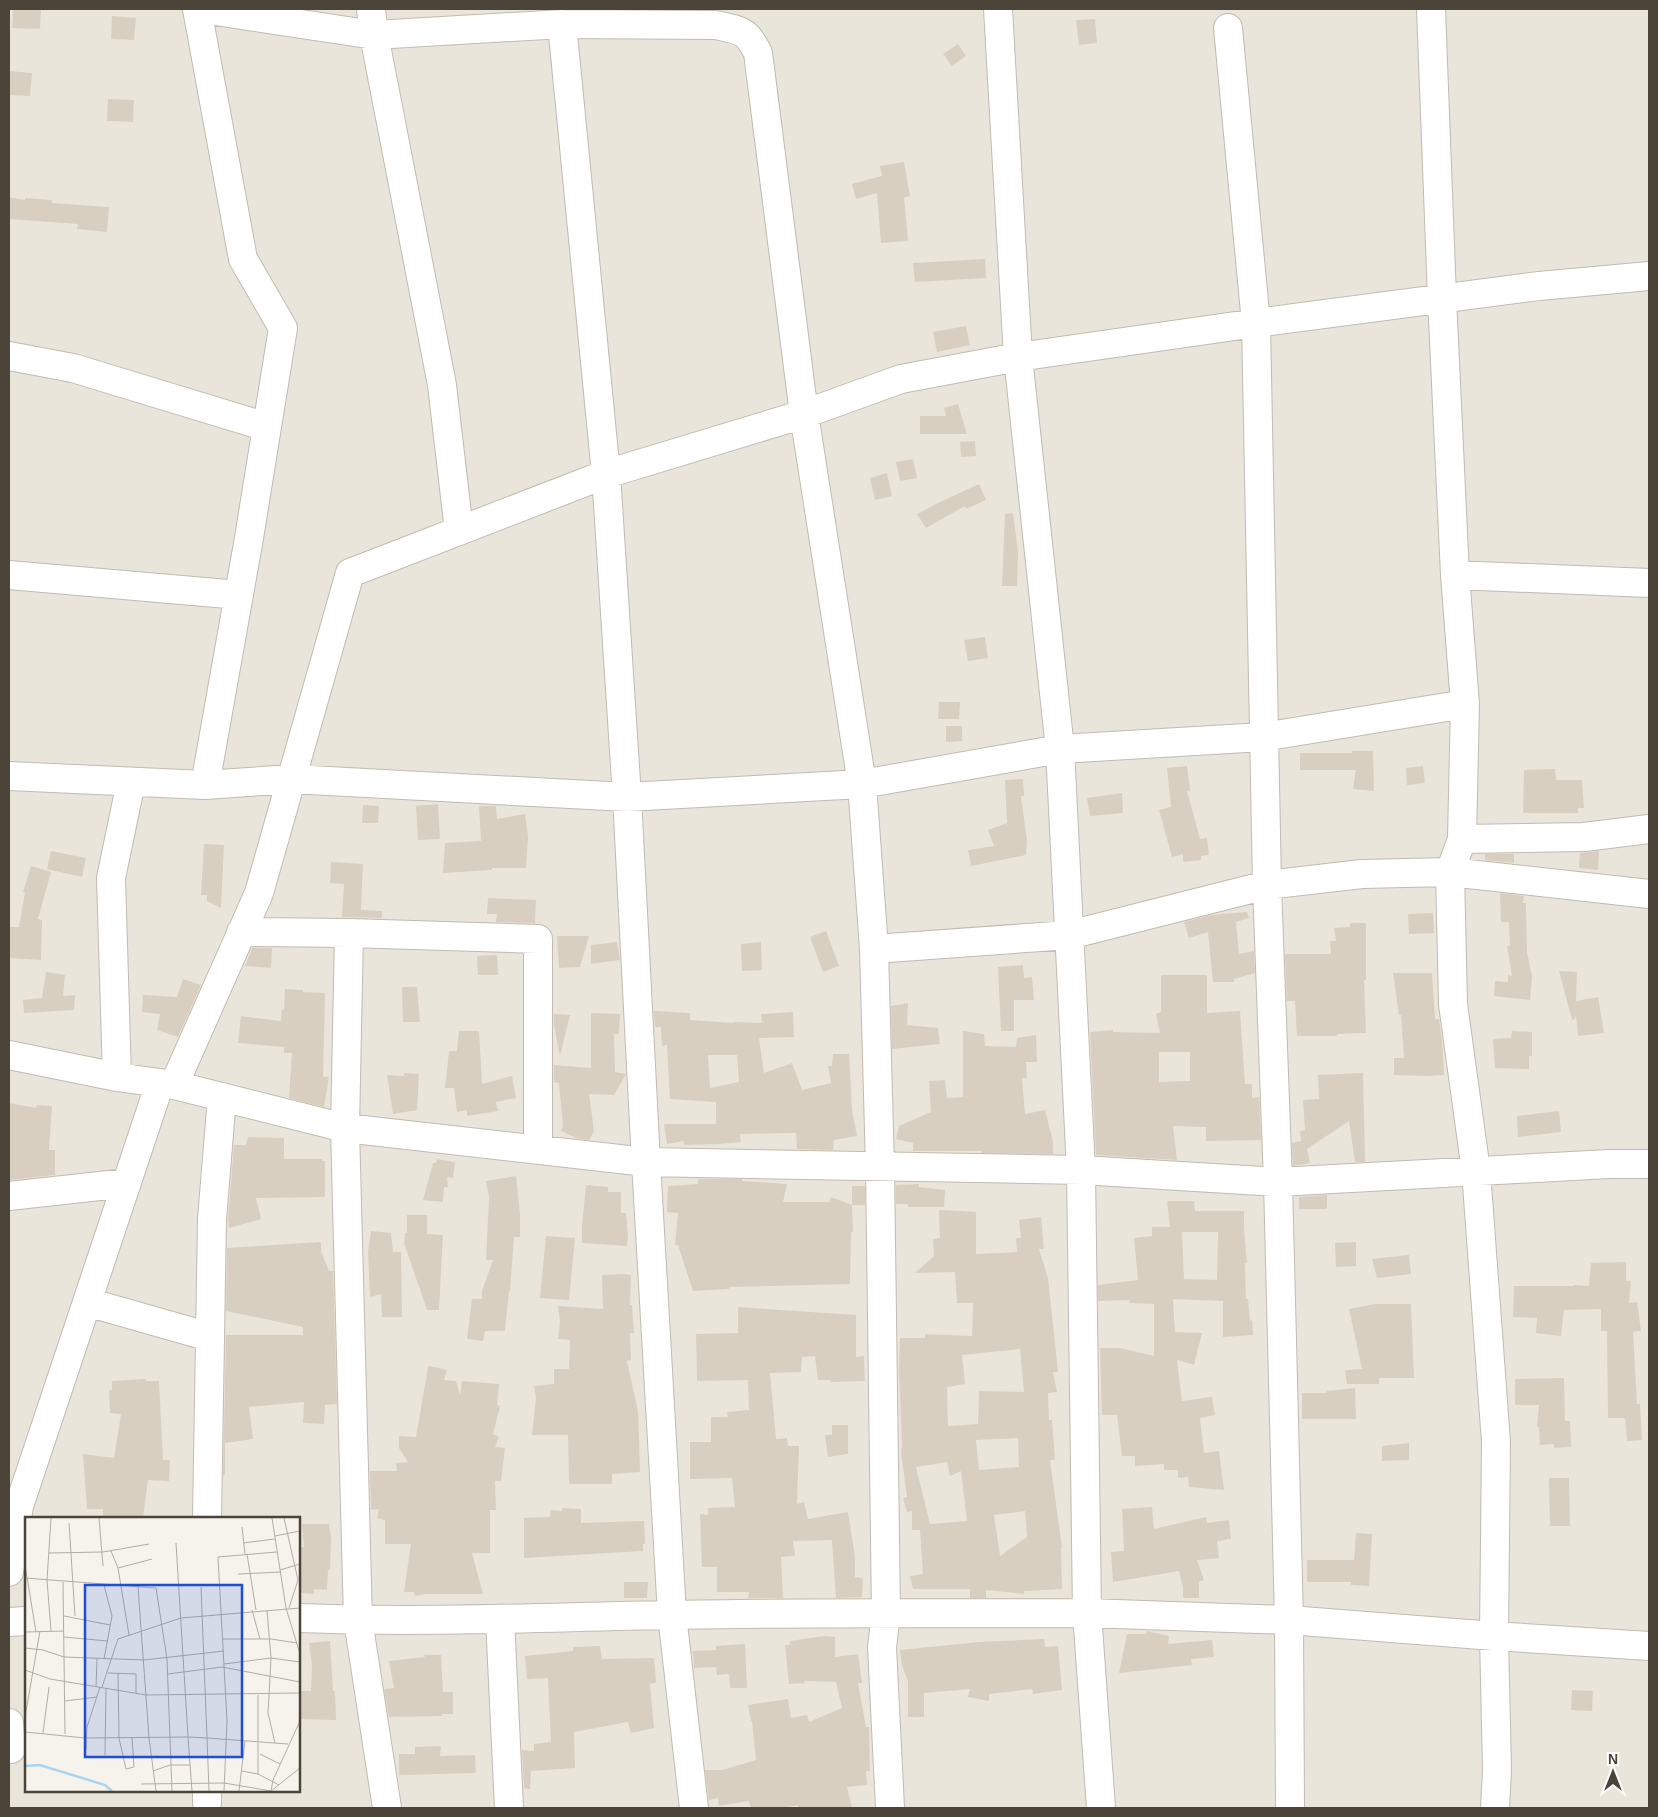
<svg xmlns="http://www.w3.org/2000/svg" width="1658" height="1817" font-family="Helvetica,sans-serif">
<rect width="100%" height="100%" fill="#f6f3ec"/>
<!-- residential -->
<path fill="#eae5da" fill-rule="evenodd" d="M9,9h1640v1799h-1640zM26,1518h273v273h-273z"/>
<!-- building -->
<path fill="#d8cfc1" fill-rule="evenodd" d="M13,9h28l-1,20 -28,-1z
M112,16l24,2 -2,22 -23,-1z
M1095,19l2,24 -18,2 -3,-25z
M958,44l8,12 -14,10 -9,-12z
M9,71l23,2 -2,23 -21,-1z
M108,99l26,1 -1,22 -26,-1z
M904,162l6,34 -6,1 4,44 -27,2 -4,-50 -21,6 -4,-15 30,-8 -2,-10z
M9,197l16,3v-2l27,2v3l57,4 -2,25 -30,-3 1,-5 -69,-5z
M985,259l1,19 -71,4 -2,-19z
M966,326l4,19 -33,7 -4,-20z
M958,404l9,30h-47v-18h26l-2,-8z
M975,441l1,15 -15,1 -1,-15z
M913,459l4,19 -17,3 -4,-19z
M887,473l5,23 -17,4 -5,-22z
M979,484l7,16 -20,9 -1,-3 -39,22 -9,-14 21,-11z
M1013,513l5,39 -1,34h-15l3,-72z
M985,637l3,21 -20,3 -4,-21z
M939,702h21l-1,17h-21z
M946,726h16v15l-16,1z
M1352,751h21l1,40 -21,-2 3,-19h-56v-17h52z
M1187,766l3,25h-3l13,48 7,-1 2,17 -8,1v4l-18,2v-8l-11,3 -13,-47 12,-3 -4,-39z
M1423,766l2,17 -18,2 -1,-17z
M1555,769l1,11h26l2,28h-6v5h-55l1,-43z
M1023,779l1,17h-3l6,45 -1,14 -55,11 -3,-16 26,-4 -6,-16 19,-7 -2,-43z
M1122,793l1,20 -33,3 -3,-18z
M438,804l2,35 -22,1 -2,-34z
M363,805l16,1 -1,17h-16z
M479,806h17l1,13 28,-5 3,23 -2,31h-34v2l-49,3 2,-30 36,-2z
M204,844l20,1 -3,63 -14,-7v-6h-6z
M51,851l35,7 -4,19 -35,-8z
M1599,851l-1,19 -19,-2 1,-15z
M1485,854h29v9l-29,-3z
M331,862l32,2 -2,46 21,1v7l-40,-1 2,-33 -14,-1z
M31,866l20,6 -13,47 4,1 -1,40 -32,-2v-31h10l6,-35h-2z
M1500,893l24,3 -1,7h3l1,49 5,24 -2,24 -36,-4 1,-15 13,1v-7l4,1 -5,-30h3l-1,-24h-8z
M488,898l48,2 -1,23 -39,-1 1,-8h-10z
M1247,912l2,6 -13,4 3,32 15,-3 1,22 -21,6v3h-21l-5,-50 -19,6 -5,-16 27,-7z
M1433,913l1,20 -25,1 -1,-20z
M1350,923h16v57h-2l2,53 -29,1v2h-40l-2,-35h-8l-2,-47h46l-1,-13h6l-2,-13 16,-1z
M826,931l13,35 -16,6 -13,-35z
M557,936h32l-9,31 -21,1z
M617,942l3,18 -29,4v-19z
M761,942l1,28 -20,1 -1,-27z
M252,948h20l-1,20 -26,-2z
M497,955l1,20h-20l-1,-19z
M1023,965l1,13 8,-1 2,23h-20v31h-13l-3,-64z
M1559,971l18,1 -1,29 22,-4 6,36 -26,3 -2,-22 -1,5 -3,1z
M46,972l19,3 -2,21 12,-1 -1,15 -50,3 -1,-13 19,-2z
M1393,973h39l3,46h4l3,22 2,34 -18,1 -32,-1v-17h10l-3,-43h-2z
M1161,975h46v38l33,-2 5,73h7v14l7,-1 2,43 -55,1v-14l-33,-1 4,34 -81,-5 -6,-123 23,-2v2l47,1 -4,-19 5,-2zM1159,1052h31v29l-31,1z
M183,979l18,6 -23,52 -21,-7 3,-16 -18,-2 1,-17 34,2z
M402,987h15l3,35h-17z
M285,989l18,1v2l22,1 -2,84h6l-5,30 -35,-9 3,-45h-8v-6l-46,-4 3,-27 40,5 1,-12 2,1z
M908,1003l-1,22 31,3 2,16 -48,5 -1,-43z
M654,1011l36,2v7l44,3v-1l28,1 -1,-9 32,-2 1,25 -35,1 5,35 28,-10 10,27 29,-7 -3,-17h4l1,-12h16l3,56 5,26 -23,4 -1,10 -36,-1 -1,-16 -56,1 1,8 -22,2 -35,1v-4l-17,3 -3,-20h52v-22l-46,-3 -3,-54 -5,1 -1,-19h-6zM708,1055h29l2,27 -29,6z
M591,1013l29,1 -1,20h-5l1,38 11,2 -12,21 -25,-1 5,37 -5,9 -13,-2 -15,-7 2,-5 -4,-43 -5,-1v-17l37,3z
M554,1014l16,1 -10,41 -6,-31z
M459,1031h20l3,53 30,-8 4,22 -20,4 2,9 -31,5v-6l-10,2 -3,-24h-9l4,-37h8z
M963,1031l21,3 1,12 31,1 1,-9 19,-3 1,27h-11l1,16h-5l3,36 20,-4 8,32v12l-71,-1v-2h-69v-8l-17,-4 3,-13 32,-14 -2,-31 16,-1 2,18 16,-1z
M1512,1031l20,1v24h-3v13l-34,-1 -2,-29 18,-1z
M404,1073l15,1 -2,36 -24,4 -6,-39 17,1z
M1363,1073l2,89h-10l-6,-41 -42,28 3,14 -17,3 -1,-23 9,-2 -1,-10 5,-1 -2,-30 16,-1 -1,-24z
M9,1103l27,5 1,-3 15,1 -3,44h6v25l-46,5z
M1559,1111l2,21 -43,5 -1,-21z
M248,1137l36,1v21h38v2h3v36l-69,1 5,21 -32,9 -1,-8 6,-75h12z
M437,1159l18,3 -2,16 -6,-1 1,10h-4l-1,15 -20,-2 10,-37h3z
M516,1176l4,38v23h-6l-4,54h-1l-4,40h-20l-2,10 -16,-2 5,-40h10v-8l11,-31h-7l3,-63 -3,-16z
M698,1179h44v2l45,3 -4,18h46l2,-5 21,8 1,27h-2l-1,52 -121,3v2l-36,2 -15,-46h-3l3,-32 -11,-1 1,-26 30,-2z
M919,1184v3l26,3 -1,17h-36v-3h-12v-19z
M586,1185l22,2v5h13v21h5l2,24 -1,9 -45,-3v-18z
M852,1186h13v19h-13z
M1327,1195v14h-28v-12z
M1167,1201h27l1,10h49v18l3,34h-2l1,36h2l2,22 2,-1 1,15 -30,2v-36l-50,-2 2,33 27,1 -8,32 -17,-5 5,41 30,-4 3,18 -15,3 4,35 15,-2 5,39 -35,-3 -1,-10 -10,1v-8h-14v-6l-29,2v-10h-13l-5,-41h-15l-2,-67h20l34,8v-52l-25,-1 1,-3 -32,1v-16l40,-5 -4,-42 18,-2v-9h18zM1182,1232h36l-1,48 -33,-1z
M939,1210l37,2v42l41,-2 -1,-14h5l-2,-18 22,-3 3,32h-5l9,29 10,94h-5l4,20 -9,1 1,27h3l3,40h-5l12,88h-1l1,41 -38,2v3l-38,-4v8h-16v-9h-57l-3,-13 13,-2 -3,-44h-8v-19l-5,1 -4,-14 4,-1 -6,-45 1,-8 -3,-74 1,-32h25v-4l47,2 1,-33h-16l-2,-31 -40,1 19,-17 -1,-17 7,-1zM1020,1349l4,43 -45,-1 -1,33 -30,2 -1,-39 18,-3 -3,-29zM1018,1438l1,29 -40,3 -3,-30zM947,1462l3,14 11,-5 6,50 -37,3 -14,-57zM1025,1511l2,26 -27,19 -6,-41z
M407,1215h20v19l16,1 -4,75h-12l-23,-67 1,-10h2z
M371,1231l20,2 2,19h8l1,65h-20l-1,-23 -11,3 -2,-45z
M546,1236l29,2 -6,62 -29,-2z
M321,1242v9l8,20h4l4,133 -12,1 -1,19 -21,-1 1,-21 -55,5 4,32 -28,4v32h-2l3,-140h77v-8l-77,-16 1,-63z
M1356,1242v24l-20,1 -1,-24z
M1409,1255l2,19 -34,4 -5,-19z
M1626,1262v19h5l-2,22 8,-1 4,29 -8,1 4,72h3l2,36 -15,1 -2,-23h-17l-1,-87h-6v-22l-37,1 -3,26 -25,-3 1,-15 -24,-1 1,-31h60v-1l15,1 2,-23z
M624,1274l7,1 -1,30h2l2,28h-4l1,27 -4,1 11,50 2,61 -28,2v10h-43l-1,-49h-36l4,-38 -2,-11 20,-2v-15h15l1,-29 -12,-1 2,-17 -2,-16 45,3 -1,-34z
M1375,1304h36l3,74h-35v6h-32l-2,-14 17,-1 -13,-60z
M738,1307l118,8v42l8,-1 1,25 -34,1v-2h-13l-3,-24 -13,1 -1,15 -31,1 6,66 11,-1 1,8h11l-2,58 7,-2 4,17 40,-7 7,45v20l8,1 -1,19 -26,1 -4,-58 -39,1 2,15 -14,1 2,41h-35l1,-6h-32v-25h-15l-2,-53 8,1v-7l27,-1 -3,-29 -42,1v-37h21v-25h17l-1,-5 22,-2 -1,-30 -51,1 -1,-47 42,-1z
M430,1366l17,4 -3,10 12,1 4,14 2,-14 37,3 -2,21 3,1 -7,28 6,3 -4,10 10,1 -4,33h-6l1,29h-6v43h-18l11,41h-57l-11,2 -1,-4h-10l7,-48h-26v-24l-8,-2 2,-9 -8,1 -1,-39h27l-1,-8 12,-1 -9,-14v-12l17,1 12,-70z
M1564,1378l1,43h5l1,26 -17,1v-4l-14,1 -1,-18h-2l2,-22h-24v-26z
M146,1379v2h13l4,79h7l-1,21 -21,-1 -5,38h-40v-9h-16l-4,-55 31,4 7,-44 -11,-1 -1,-23h3v-9z
M1355,1388l1,31h-54v-26h25v-2z
M832,1425h16v29l-20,3 -3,-22h7z
M1409,1443v17l-27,1v-15z
M1549,1478h20l1,48h-20z
M1152,1507l2,22 52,-12 1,6 22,-3 2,19 -14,2 2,17 -22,2 7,20 -5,2v16h-16v-10l-4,-17 -66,11 -2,-30 13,-1 -2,-42z
M562,1508l19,1v14l63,-2 1,23h-2v7l-119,7v-40l26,-1 1,-7 11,1z
M302,1524h27l2,14 -1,32h-2l-1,20 -13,-1v5l-15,-1 1,-25h-1v-21h5z
M1356,1533l16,1 -3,52 -18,-1v-3h-44v-22h47z
M624,1582h24l-1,16h-23z
M1147,1631l22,5 -1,8 44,-4 2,17 -23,2 1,6 -73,8 8,-39h19z
M824,1636l11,1v20l23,-3 4,29h-4l8,44h3l1,44h-4l1,14 -20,2 5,21h-54v-3l-16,3h-31l-2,-7 -30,5 -1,-8 -9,2 -4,-30h17l34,-10 -4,-39h-1l-3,-16 40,-6 3,19 16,-3 2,7 33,-14 -6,-26 -32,-1 1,2 -16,1 -4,-39h5v-4z
M1044,1639l1,8 13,-1 4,44 -29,4 -1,-5 -43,5v7l-21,-4 2,-8 -46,4v24h-16v-36l-6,-15 -2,-16 79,-8z
M330,1641l3,50h2l1,29 -37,-1v-28h12l1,-26 -3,-22z
M745,1644l2,44h-17l-1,-14 -12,1 -1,-8 -22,1 -1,-17 23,-1v-4z
M600,1646l2,13 52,-1 2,25 -6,1 4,44 -23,5 -3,-11 -54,10 1,36 -44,3 -1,18 -6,-1 -2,-38 12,1v-7l17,-2 -3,-64 -21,1 -2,-23 48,-5v-4z
M424,1655h17l2,37h10v22h-11v2l-53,1 -5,-28 10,-1 -5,-27 36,-4z
M1572,1690l21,1 -1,20 -21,-1z
M441,1746l-1,10 35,-1 1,18 -77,2v-21h16v-7z"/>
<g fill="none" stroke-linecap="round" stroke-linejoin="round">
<defs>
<path id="minor" d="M197,9l46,250 40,69 -34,210 -44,247
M202,9l172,26 188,-11 154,1c25,6 30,4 42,28l46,361 58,370 12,165 6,218 6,447 -4,33 8,161
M371,9l3,26 68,350 17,146
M998,9l20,348 42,392 21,421 6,443 202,7 -11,-438 -11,-297 -11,-562 -28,-295
M1431,9l11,289 13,277 10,129 -3,135 -12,33 3,132 23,167 20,271 -2,194 3,135 -2,37
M562,24l44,450 21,323 19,365 26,453 22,193
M9,356l64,12 194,59
M9,575l230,20
M1455,575l194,8
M9,776l196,9 86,-6 336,18 235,-13 198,-35 203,-12 202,-33
M1462,839l122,-2 65,-8
M241,932l108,1 189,6v210
M349,933l-4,195 13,492 29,188
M874,949l195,-14 198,-50 95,-11 88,-2 199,22
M9,1055l108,22 57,8 171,43 301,34 435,8 197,12 331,-18h40
M117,1077l-6,-199 20,-96
M174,1085l85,-192 91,-320 256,-99 198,-60 97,-35 117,-22 238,-34 283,-37 110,-10
M9,1196l118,-13
M87,1302l123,35
M207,1518l5,-299 10,-122
M9,1572l10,-66 141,-423
M299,1618c124,5 248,-1 372,-3 138,-3 277,-1 416,-2l14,195
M500,1619l9,189
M9,1622l17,-1
M9,1723l2,26
M207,1791v12
M1290,1808l-1,-188 205,16 155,10"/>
</defs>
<!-- minor casing -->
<use href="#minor" stroke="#c2bbae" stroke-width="30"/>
<!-- minor -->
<use href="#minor" stroke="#fff" stroke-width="28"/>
</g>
<!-- overview -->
<g transform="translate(25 1517)">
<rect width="275" height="275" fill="#f6f3ec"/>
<path fill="none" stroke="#a9d4f2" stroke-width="2.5" d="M0,249l15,-1 65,20 7,6"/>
<path fill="none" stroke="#b2ada4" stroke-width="1" d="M26,1l-4,62 4,51M74,1l4,48M247,1l14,90 14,46M259,1l14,62 -9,28M44,6l6,93M217,10l3,27M250,19l25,-5M151,26l12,194 19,1 -6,-151M218,26l32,-4M86,34l7,17 11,67M24,36l54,-1 46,-8M222,37l9,56M93,51l34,-9M255,53l20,-6M1,54l10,61M213,57l43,-2M0,61l131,10 11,71 5,132M38,65l2,152M79,68l8,31 -8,43M113,70l11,151 7,53M227,93l8,29M242,93l4,48 -3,55 7,30M39,99l46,9M0,115l39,-1M39,120l44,4M198,122h48l26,4M0,131l18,2 21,7 80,3 80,-9M199,147l47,-6 29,4M0,153l25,9 96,16 154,-2M83,156l28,1v19M93,156l1,65 7,31 8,-2 -2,-29M143,157l54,-7 78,15M71,170l1,-28M77,170l16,-48 63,-21 119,-10M233,178v79M40,184l32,-4M0,200l15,-86M0,215l60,6 103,-1 4,54M18,216l6,-46M61,233l1,-23 13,-40M235,237l20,10M80,238l1,-66M128,254l17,-6h20M217,254l16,3 21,11M116,267l83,-1 47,8 2,-11 27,-59M184,274l-2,-53 81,6M199,274l3,-70 -9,-164 59,-5M214,274l6,-50M246,274l29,-23"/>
<path fill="#1d4ed8" fill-opacity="0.15" stroke="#1d4ed8" stroke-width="2.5" d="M60,68h157v172h-157z"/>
<rect width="275" height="275" fill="none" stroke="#4b4439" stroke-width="2.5"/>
</g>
<!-- border -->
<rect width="1658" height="1817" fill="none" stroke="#4b4439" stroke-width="20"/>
<!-- north arrow -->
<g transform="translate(1613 1772)" stroke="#ffffff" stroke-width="4" paint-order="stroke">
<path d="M0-4L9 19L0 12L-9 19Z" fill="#4b4439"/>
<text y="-8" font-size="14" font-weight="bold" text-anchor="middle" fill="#4b4439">N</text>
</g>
</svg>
